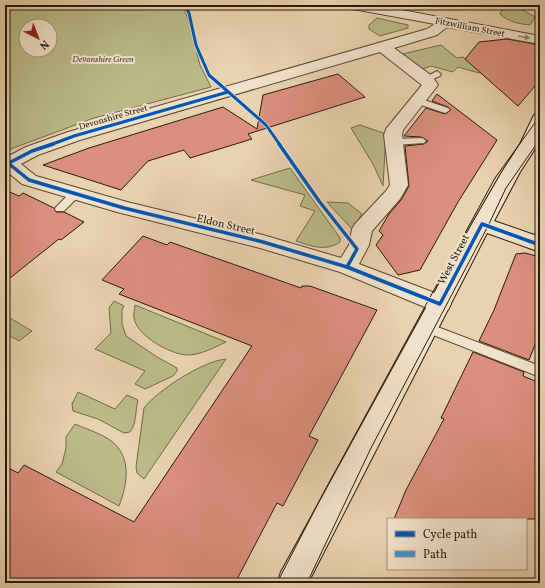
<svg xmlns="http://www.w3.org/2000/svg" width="545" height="588" font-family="Vollkorn,serif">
<rect width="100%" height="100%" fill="#e9d2af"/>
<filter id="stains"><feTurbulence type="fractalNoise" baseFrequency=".005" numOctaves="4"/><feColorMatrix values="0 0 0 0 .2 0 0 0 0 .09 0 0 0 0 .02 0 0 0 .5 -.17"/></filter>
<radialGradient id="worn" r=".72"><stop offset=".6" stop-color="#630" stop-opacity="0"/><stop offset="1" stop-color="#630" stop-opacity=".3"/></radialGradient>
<!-- green -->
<path fill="#babb88" stroke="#706a48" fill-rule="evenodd" d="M5,5h189l-11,3 5,10 12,47 11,22 -117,31 -86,32 -3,-1zM26,26h24v24h-24z
M507,5h7l21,12 -5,8c-11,-1 -21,-3 -30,-11l3,-7z
M377,18l31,7v3l-28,8 -11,-7v-4z
M441,45l16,13 6,-1 4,4 18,4 -6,8 -21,-6 -5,5 -22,-6 -11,4 -22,-15z
M360,125l26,9 -3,52 -10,-22 -22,-36z
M290,168l50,70v4c-15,10 -29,4 -44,-1l19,-30 -15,-5 5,-11 -54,-15z
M327,202l21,1 14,11 -10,15z
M114,301l10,5 -2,4v14l4,12 31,21 20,11v3l-4,5 -28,13 -10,-5 10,-13 -50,-22 16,-16 -2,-25z
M135,305l91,37c-11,5 -25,13 -38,13 -17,0 -51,-19 -54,-37 -1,-4 1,-9 1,-13z
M5,315l27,16 -13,10 -14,-8z
M226,359l-82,120 -7,-6 -1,-6 8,-59c14,-18 59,-47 82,-49z
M78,392l37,17 12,-14 11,5c-3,11 -1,23 -8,32l-6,1 -26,-14 -25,-8 -1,-7z
M75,424c11,5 25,9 35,16 22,16 18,43 9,66l-63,-34 6,-8 4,-16v-11z"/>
<!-- building -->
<path fill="#dc8f7e" stroke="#271909" d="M507,39l33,6v35l-22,26 -53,-47 14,-17z
M338,74l27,23 -117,37 4,5 -62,19 -6,-8 -36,11 -27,29 -78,-25 46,-17 134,-41 34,22 6,-34z
M437,94l60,46 -39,62 -38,68 -22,5 -22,-30 7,-10 -4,-4 10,-17 12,-14 8,-14 -4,-40 19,-2 4,-3 -7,-4 -17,-1 22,-28 19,6 6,-4 -3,-3 -16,-6z
M5,190l14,6 4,-3 31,15 2,4h8l20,10 -23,18 -2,-1 -54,43z
M143,236l24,9 3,-3 131,46 1,-2h8l67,24 -68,126 9,4 -35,66 -6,-3 -42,80h-230v-117l13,7 6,-8 110,57 118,-176 -133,-52 5,-5 -22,-9z
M525,253l15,4v75l-11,28 -50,-19 15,-31 22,-56z
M473,352l51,20 -1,4 17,7v136h-146l12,-29 38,-71 -3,-1z"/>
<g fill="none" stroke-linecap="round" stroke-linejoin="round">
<defs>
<path id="lane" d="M437,71l4,3 -1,2 -14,6 -4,-3z
M418,98l30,10 2,2 -5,3 -30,-10 -1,-2z
M421,138l3,1 2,2 -2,2 -30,2 -5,-3 5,-3z
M76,190l5,3 -1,2 -16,16h-8l-1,-2 1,-2 16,-16z
M427,323l113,43v11l-117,-46 -2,-3 2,-3z"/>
<path id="street" d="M346,5h29l165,31v8l-93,-17 -10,8 -43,13 38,28 6,9 -35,45 -1,5 6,50 -8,14 -28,32 -3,14 -10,19 89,34 3,6 -3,6 -8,2 -8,-2 -92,-38 -80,-24 -143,-36 -95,-28 -17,-14v-12l21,-11 42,-15 359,-103 8,-5 -82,-15 -5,-1zM380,52l42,33 -36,44 -2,6 6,50 -4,6 -31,33 -3,5 -3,16 -8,13 -78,-23 -136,-33 -91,-26 -15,-12 17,-9 42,-15z"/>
<path id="secondary" d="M540,114v25l-2,5 -18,28 -26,49 46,16v15l-53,-19 -179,350h-31l4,-11 191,-348 30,-52 18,-28 12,-25 2,-4z"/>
</defs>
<!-- lane casing -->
<use href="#lane" stroke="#584732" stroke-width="2"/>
<!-- street casing -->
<use href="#street" stroke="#584732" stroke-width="2"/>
<!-- secondary casing -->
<use href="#secondary" stroke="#271909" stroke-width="2"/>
<!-- lane -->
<use href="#lane" fill="#f1e2cb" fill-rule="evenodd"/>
<!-- street -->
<use href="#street" fill="#f1e2cb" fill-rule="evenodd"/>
<!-- secondary -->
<use href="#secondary" fill="#f1e2cb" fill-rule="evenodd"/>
<!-- tram -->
<path stroke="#271909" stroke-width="1" d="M277,583l48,-93 170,-312 45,-62
M307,583l64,-135 117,-222 18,-38 34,-49"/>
<defs>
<path id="cycleway-far1" d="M184,5l5,8 7,32 13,30 57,50 14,20
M50,145l24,-9 154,-44"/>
<path id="cycleway" d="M279,144l40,57 38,48 -10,18
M8,163l21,17 95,28 139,34 84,25 93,37 42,-80 58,21
M5,165l27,-14 21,-7"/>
</defs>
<!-- cycleway-far1 casing -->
<use href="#cycleway-far1" stroke="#f1e2cb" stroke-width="4.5"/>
<!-- cycleway casing -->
<use href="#cycleway" stroke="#f1e2cb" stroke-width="6"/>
<!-- cycleway-far1 -->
<use href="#cycleway-far1" stroke="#0057b8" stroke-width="3"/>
<!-- cycleway -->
<use href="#cycleway" stroke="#0057b8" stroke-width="3.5"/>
</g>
<!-- one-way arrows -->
<defs><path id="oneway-solid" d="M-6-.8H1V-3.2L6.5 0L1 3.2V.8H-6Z"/></defs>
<use fill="#968874" href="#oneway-solid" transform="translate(524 37) rotate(10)"/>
<g text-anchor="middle" stroke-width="4" stroke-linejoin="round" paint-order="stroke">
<!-- far-street labels -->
<g font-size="9" fill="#271909" stroke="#f1e2cb">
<text transform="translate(470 27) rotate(11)" y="3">Fitzwilliam Street</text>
<text transform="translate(113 117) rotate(-16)" y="3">Devonshire Street</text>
</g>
<!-- far-park labels -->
<g font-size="9" font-style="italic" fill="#534a2f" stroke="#f1e2cb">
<text x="103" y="62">Devonshire Green</text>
</g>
<!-- street labels -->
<g font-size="11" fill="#271909" stroke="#f1e2cb">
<text transform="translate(226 224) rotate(13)" y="4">Eldon Street</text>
<text transform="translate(453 259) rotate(-62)" y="4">West Street</text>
</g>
</g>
<!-- margin -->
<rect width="545" height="588" fill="none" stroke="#e9d2af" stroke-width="20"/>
<rect x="6" y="6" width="533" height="576" fill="none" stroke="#271909" stroke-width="2"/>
<rect x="10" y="10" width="525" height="568" fill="none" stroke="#271909"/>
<!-- legend -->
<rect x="387" y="518" width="140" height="52" fill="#f1e2cb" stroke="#a0927d"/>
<rect x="395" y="531" width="20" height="6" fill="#0057b8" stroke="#a0927d"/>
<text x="423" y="538" font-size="12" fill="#271909">Cycle path</text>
<rect x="395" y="551" width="20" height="6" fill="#3b93d2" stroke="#a0927d"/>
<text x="423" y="558" font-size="12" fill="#271909">Path</text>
<!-- north arrow -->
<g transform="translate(38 38) rotate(138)"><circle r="19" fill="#f1e2cb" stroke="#a0927d"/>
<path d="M0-3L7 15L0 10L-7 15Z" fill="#8f2418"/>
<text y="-6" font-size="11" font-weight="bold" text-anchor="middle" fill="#271909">N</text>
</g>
<rect width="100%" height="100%" filter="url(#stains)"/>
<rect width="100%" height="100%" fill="url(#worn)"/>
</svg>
